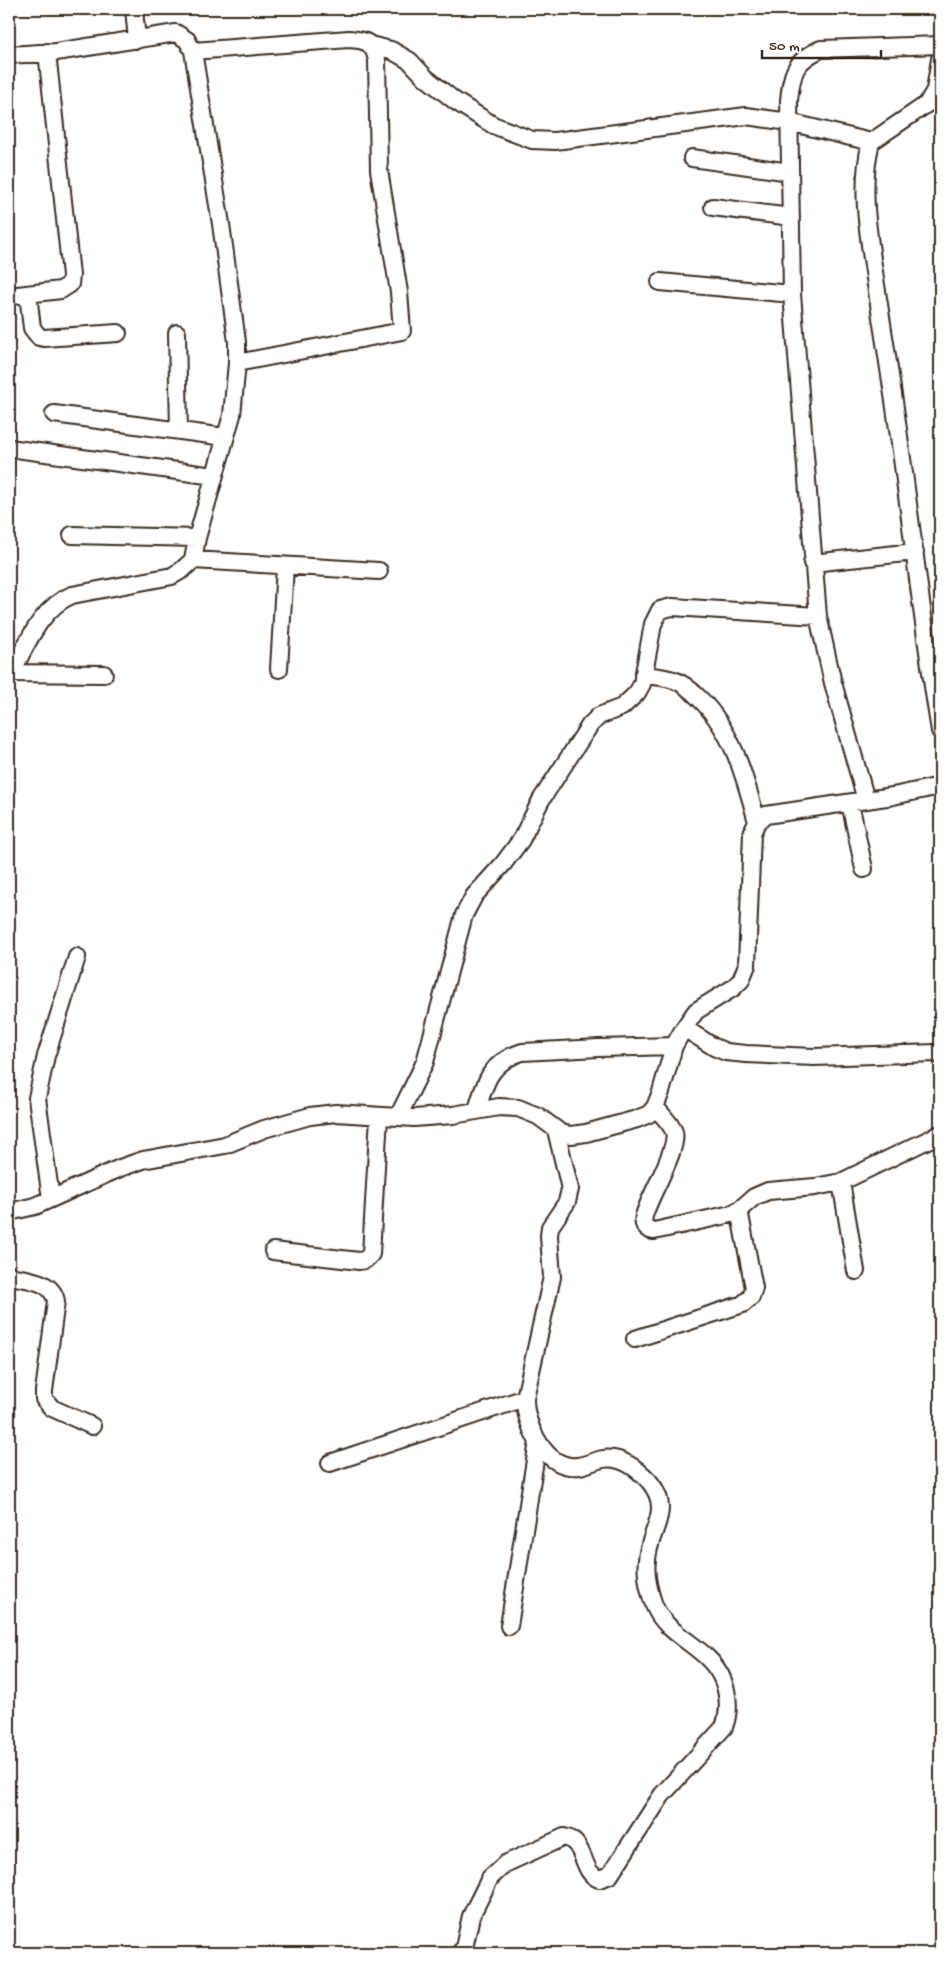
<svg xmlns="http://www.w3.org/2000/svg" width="949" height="1962" font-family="'Gochi Hand',sans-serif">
<rect width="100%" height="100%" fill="#fff"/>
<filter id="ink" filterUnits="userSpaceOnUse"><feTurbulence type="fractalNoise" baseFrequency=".02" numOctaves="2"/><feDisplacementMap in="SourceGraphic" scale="10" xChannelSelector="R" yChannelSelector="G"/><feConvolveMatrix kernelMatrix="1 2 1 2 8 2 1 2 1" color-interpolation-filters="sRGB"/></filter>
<g filter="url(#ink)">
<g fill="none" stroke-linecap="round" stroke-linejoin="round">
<defs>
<path id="street" d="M134,9l3,31
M370,45l21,5 19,11 15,16 30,24 38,24 39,15 23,1 191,-25 43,6 82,20
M193,51l156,-12c17,1 24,3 28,21l2,110 20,122 3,39 -165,32
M9,55l47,-3 120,-19 11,7 6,11 28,173 16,118v21l-5,52 -35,123 -4,22 -11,10 -10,6 -100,19c-32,13 -45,50 -61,78
M940,59l-5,31 -8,14 -56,38c-12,46 -2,96 5,143 6,38 12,77 18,116 16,110 28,221 46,330
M692,158l98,14
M713,207l78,10
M660,282l132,12
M28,294l4,34 7,9 5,1 74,-5
M9,296l52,-6 9,-6 1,-9 -24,-223
M177,333l2,97
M54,414l171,23
M9,448l205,28
M72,535l125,3
M193,560l186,11
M812,563l103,-11
M279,669l6,-103
M9,673l95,1
M643,675c10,1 21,2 31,5 9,3 18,11 25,18 34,33 46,79 58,124
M866,800l-33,-117 -15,-67 -26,-322 -3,-194c3,-27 5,-39 32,-51l119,-4
M850,803l14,66
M684,1028l30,19 12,5 20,2 68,3 122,-4 4,2
M655,1107c6,7 16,16 19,25 5,17 -25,64 -30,84 -2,8 1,14 10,15l77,-17 8,-4 15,-13 14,-6 47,-4 26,-5 99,-48
M477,1110c8,-29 14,-48 45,-58l77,-4 75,-2
M398,1117l27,-55 39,-147 10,-19 29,-32 18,-24 20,-40 49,-75 9,-9 23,-9 15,-14 5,-9 11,-60 7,-14 12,-3 146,9
M841,1182l15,89
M51,1199l-14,-101 9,-42 31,-99
M9,1212l26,-6 85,-38 23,-8 82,-15 39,-16 46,-13 26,-3 78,5 39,-3 46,-8 19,1 20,8 23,17 10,2 15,-2 51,-14 12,-5 6,-7 6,-15 13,-46 10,-18 12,-17 37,-23 8,-8 6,-15 5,-132 5,-11 9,-7 127,-19 47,-10
M273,1251l86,10 6,-1 6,-6 8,-138
M9,1274l1,2c17,4 42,4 46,25l-12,90v8l8,9 40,18
M635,1339l108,-35 8,-7 3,-9 -15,-78
M330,1463l195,-65
M509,1626l29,-185
M460,1953l4,-5 7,-32 19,-38 15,-14 59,-27c23,5 16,35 35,42l11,-4 52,-80 62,-68c5,-13 5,-24 2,-37 -10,-44 -58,-49 -72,-85 -5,-14 -9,-31 -7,-45 2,-31 27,-49 2,-79 -11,-12 -28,-25 -46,-22 -11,2 -21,9 -33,7 -27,-3 -46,-44 -45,-68l27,-121 -3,-41 1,-9 17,-25 3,-13 -14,-59"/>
</defs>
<!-- street casing -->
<use href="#street" stroke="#3b2a1e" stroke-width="20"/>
<!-- street -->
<use href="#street" stroke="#fff" stroke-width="16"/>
</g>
</g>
<!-- margin -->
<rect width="949" height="1962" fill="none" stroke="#fff" stroke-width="30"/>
<rect x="15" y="15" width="919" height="1932" fill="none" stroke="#3b2a1e" stroke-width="2" filter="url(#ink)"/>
<!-- scale -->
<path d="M762 50v8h119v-8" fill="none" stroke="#3b2a1e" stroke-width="2.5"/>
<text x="769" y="50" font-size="15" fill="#3b2a1e" stroke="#ffffff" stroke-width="4" paint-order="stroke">50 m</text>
</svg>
